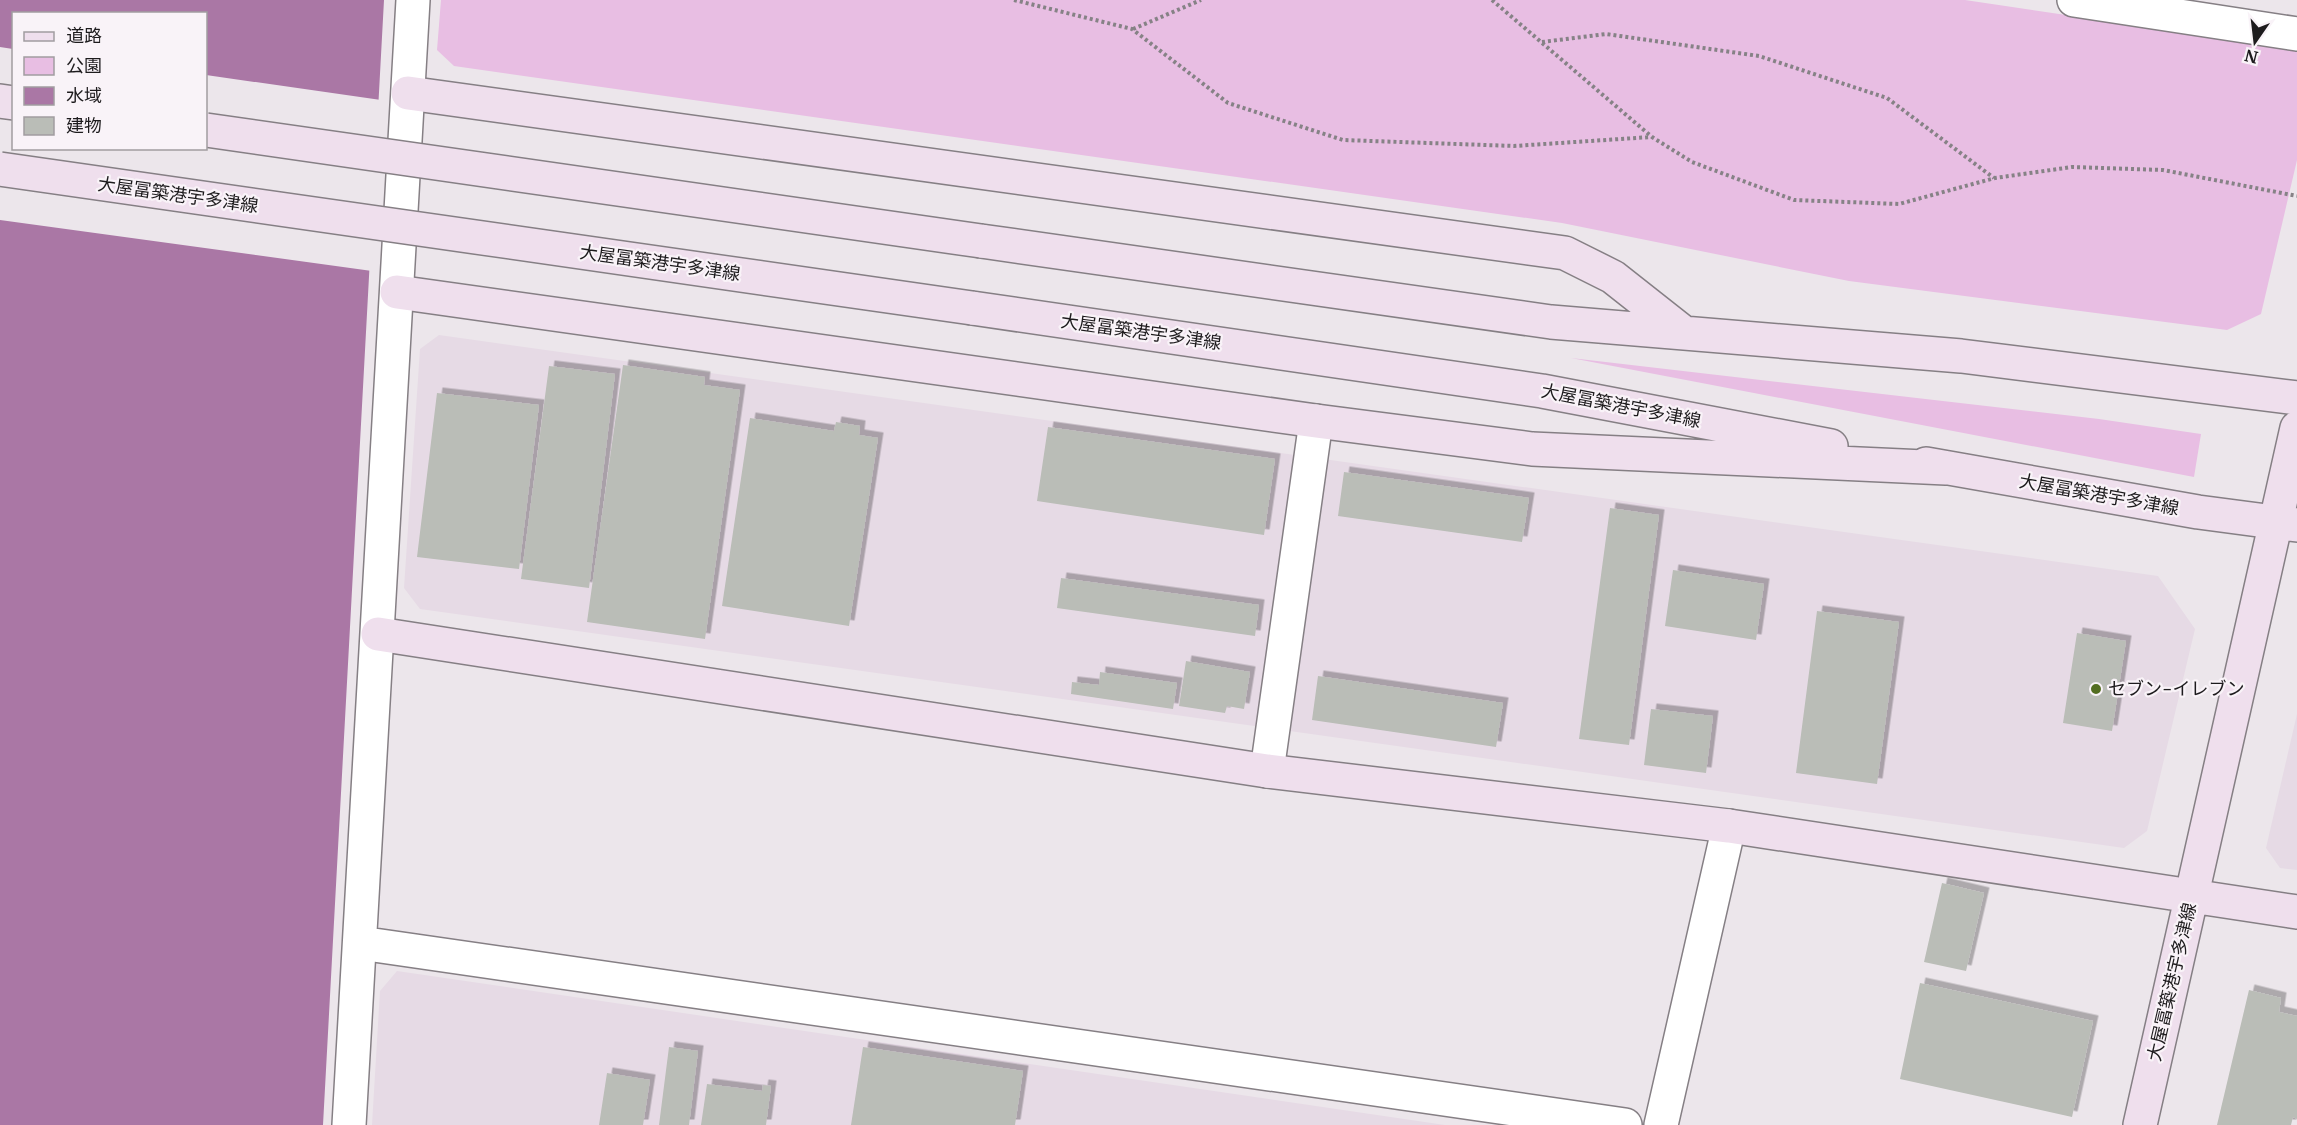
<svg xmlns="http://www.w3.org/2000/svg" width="2297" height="1125" font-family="Merriweather,'Noto Sans JP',serif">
<defs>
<filter id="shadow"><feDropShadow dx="5.5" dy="-5.5" stdDeviation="0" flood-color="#0004"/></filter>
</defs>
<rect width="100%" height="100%" fill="#ece6eb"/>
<!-- built -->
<path fill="#e6dae5" d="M439,335l1719,241 37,53 -48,202 -23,17 -1704,-239 -16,-21 16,-239z
M2297,714v156l-17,-2 -14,-20z
M397,971l1048,154h-1073l8,-134z"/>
<!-- green -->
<path fill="#e8bee3" d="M441,0h1524l332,49v111l-36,154 -34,16 -378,-49 -287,-58 -1108,-157 -17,-16z
M1571,358l528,61 102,15 -7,43z"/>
<!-- water -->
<path fill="#aa77a5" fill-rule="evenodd" d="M0,0h384l-61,1125h-323zM14,14h192v134h-192z"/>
<!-- pier -->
<path fill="#ece6eb" d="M0,47l13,2 1,99h192v-73l175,25 -9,171 -372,-51z"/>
<!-- building -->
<path fill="#babdb7" filter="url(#shadow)" d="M623,365l82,12 -1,8 36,5 -35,249 -118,-17z
M549,366l66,8 -26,214 -68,-9z
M437,393l102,12 -20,164 -102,-12z
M750,418l84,13 2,-9 24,4 -1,9 19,3 -29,188 -127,-20z
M1048,427l227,32 -11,76 -227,-34z
M1344,472l185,26 -7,44 -184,-26z
M1610,508l49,7 -30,230 -50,-6z
M1673,570l91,14 -8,56 -91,-14z
M1061,578l198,27 -4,31 -198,-28z
M1817,611l82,11 -22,162 -81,-11z
M2077,633l49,8 -14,90 -49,-8z
M1186,661l64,11 -6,37 -17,-3 -2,7 -46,-7z
M1100,672l77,11 -4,26 -102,-15 1,-12 27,3z
M1318,676l185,27 -7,44 -184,-27z
M1651,709l62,7 -7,57 -62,-8z
M1942,883l42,10 -18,78 -42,-9z
M1920,983l173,38 -21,96 -172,-38z
M2249,990l32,8 -2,14 18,4v103l-4,-2 -2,8h-74z
M669,1047l29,4 -9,74h-30z
M863,1047l160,24 -8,54h-164z
M607,1073l43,7 -7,45h-44z
M707,1084l55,7 1,-6 8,1 -5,39h-65z"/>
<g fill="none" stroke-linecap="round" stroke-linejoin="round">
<defs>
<path id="street" d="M2074,0l223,34
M1267,771l49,-350
M360,943l1265,182
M349,1125l64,-1125
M1661,1125l68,-299"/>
<path id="secondary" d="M408,93l1157,160 48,24 71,56
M0,101l14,2
M981,241l570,81 410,34 336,42
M397,292l919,129 216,28 414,19
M972,308l570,83 289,55
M1926,464l272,48 99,13
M378,634l889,137 462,55 568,86
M2140,1125l157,-697"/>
</defs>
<!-- street casing -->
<use href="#street" stroke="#857f84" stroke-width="36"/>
<!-- secondary casing -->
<use href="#secondary" stroke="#857f84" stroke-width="36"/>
<!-- path -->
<path stroke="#868286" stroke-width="4" stroke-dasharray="3 3" stroke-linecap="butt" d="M1014,0l118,29 96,74 115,37 171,6 137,-9
M1492,0l160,137 40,25 102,38 105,4 96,-26 77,-11 91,3 134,26
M1133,29l68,-29
M1542,42l64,-8 153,22 128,42 107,80"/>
<!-- street -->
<use href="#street" stroke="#fff" stroke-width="33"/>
<!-- secondary -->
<use href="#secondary" stroke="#efdfed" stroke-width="33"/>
<defs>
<path id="secondary-bridge" d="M206,130l775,111
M0,169l972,139"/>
</defs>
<!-- secondary-bridge casing -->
<use href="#secondary-bridge" stroke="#857f84" stroke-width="36" stroke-linecap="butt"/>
<!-- secondary-bridge -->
<use href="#secondary-bridge" stroke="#efdfed" stroke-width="33"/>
</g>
<!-- markers -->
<circle fill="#536e21" stroke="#f9f3f8" stroke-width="2" cx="2096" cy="689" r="6"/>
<g text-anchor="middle" stroke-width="4.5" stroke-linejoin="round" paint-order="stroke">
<!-- street labels -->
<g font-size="18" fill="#1d1b1d" stroke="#f9f3f8">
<text transform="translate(178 195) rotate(8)" y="6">大屋冨築港宇多津線</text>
<text transform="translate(660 263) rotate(8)" y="6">大屋冨築港宇多津線</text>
<text transform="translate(1141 332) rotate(8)" y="6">大屋冨築港宇多津線</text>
<text transform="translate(1621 406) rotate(11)" y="6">大屋冨築港宇多津線</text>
<text transform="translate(2099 495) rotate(10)" y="6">大屋冨築港宇多津線</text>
<text transform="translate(2172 982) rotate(-77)" y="6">大屋冨築港宇多津線</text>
</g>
<!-- poi labels -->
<g font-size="18" fill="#1d1b1d" stroke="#f9f3f8" text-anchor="start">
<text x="2108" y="695">セブン-イレブン</text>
</g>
</g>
<!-- legend -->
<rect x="12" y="12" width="195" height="138" fill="#f9f3f8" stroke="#a19da0" stroke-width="1.5"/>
<rect x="24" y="32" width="30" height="9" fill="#efdfed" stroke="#a19da0" stroke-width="1.5"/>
<text x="66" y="42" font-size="18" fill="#1d1b1d">道路</text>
<rect x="24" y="57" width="30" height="18" fill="#e8bee3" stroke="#a19da0" stroke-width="1.5"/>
<text x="66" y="72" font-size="18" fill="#1d1b1d">公園</text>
<rect x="24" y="87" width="30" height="18" fill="#aa77a5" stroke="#a19da0" stroke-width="1.5"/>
<text x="66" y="102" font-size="18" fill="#1d1b1d">水域</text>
<rect x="24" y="117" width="30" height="18" fill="#babdb7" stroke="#a19da0" stroke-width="1.5"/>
<text x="66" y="132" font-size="18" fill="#1d1b1d">建物</text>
<!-- north arrow -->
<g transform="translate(2255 42) rotate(194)" stroke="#f9f3f8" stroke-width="4.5" paint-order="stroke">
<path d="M0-4.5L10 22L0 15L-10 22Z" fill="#1d1b1d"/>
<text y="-9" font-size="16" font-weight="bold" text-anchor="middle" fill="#1d1b1d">N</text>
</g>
</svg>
